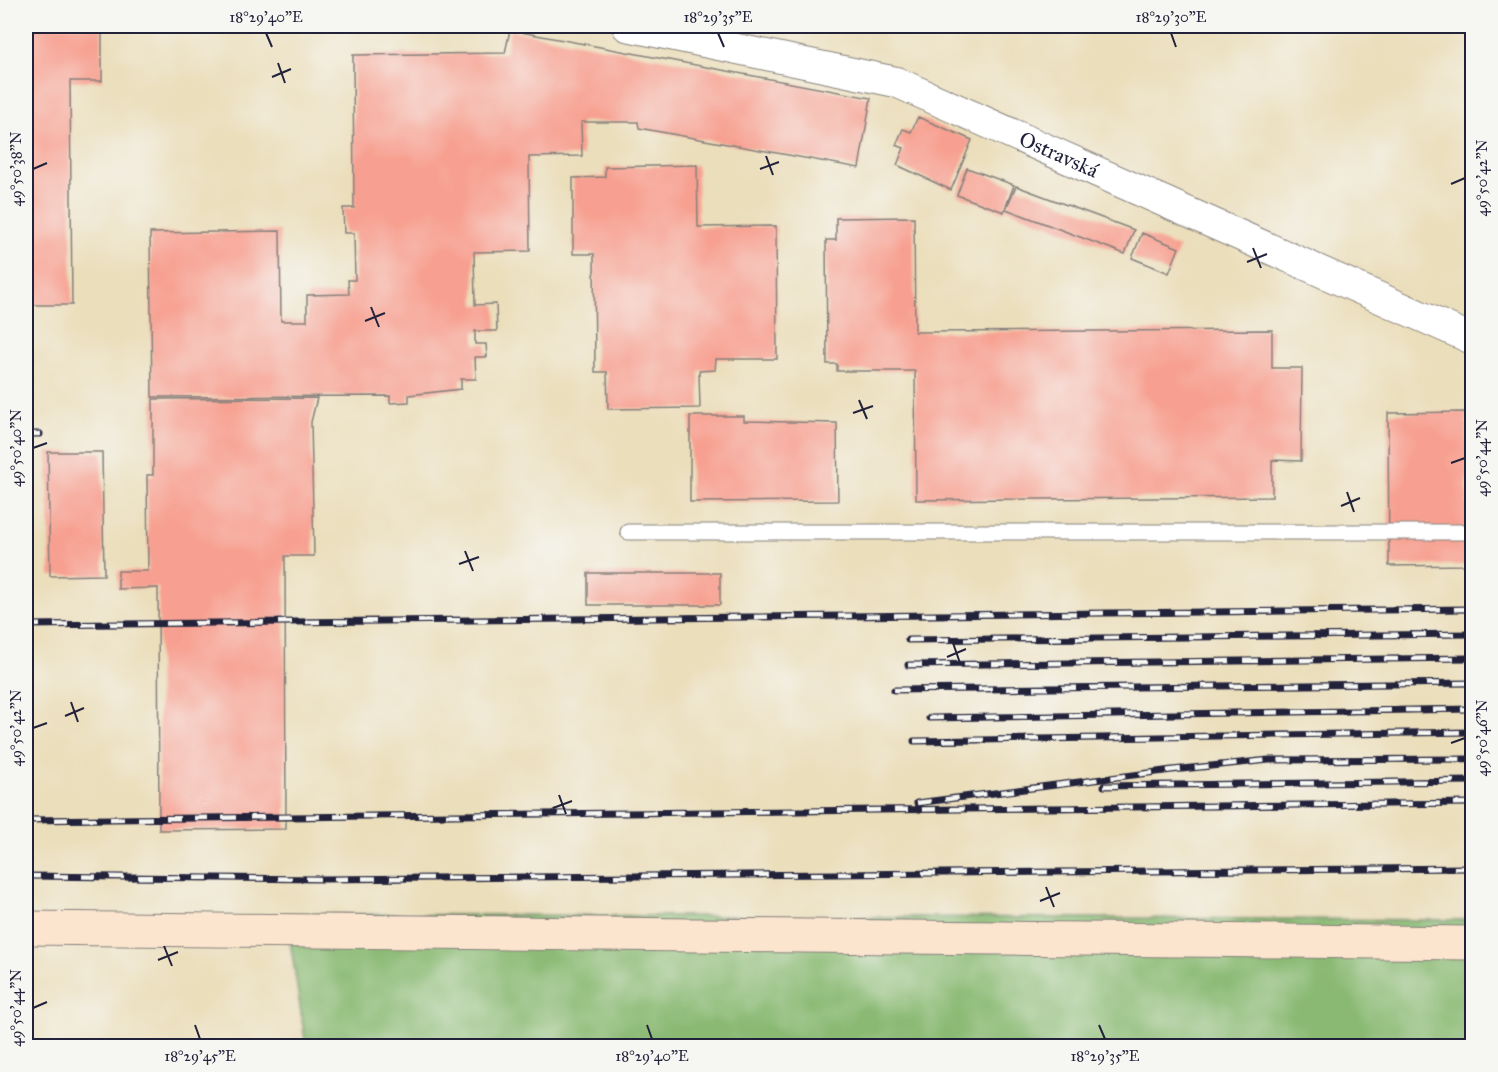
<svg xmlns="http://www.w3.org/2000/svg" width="1498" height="1072" font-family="'IM FELL Great Primer',serif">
<rect width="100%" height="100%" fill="#f6f6f2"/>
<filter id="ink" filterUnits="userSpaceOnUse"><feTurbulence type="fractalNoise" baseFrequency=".0167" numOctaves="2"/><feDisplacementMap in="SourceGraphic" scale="12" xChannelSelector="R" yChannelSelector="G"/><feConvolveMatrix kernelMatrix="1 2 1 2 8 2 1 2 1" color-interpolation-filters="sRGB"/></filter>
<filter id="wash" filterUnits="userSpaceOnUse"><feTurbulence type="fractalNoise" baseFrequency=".008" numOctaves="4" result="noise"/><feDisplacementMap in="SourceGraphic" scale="24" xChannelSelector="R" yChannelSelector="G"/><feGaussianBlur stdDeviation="1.35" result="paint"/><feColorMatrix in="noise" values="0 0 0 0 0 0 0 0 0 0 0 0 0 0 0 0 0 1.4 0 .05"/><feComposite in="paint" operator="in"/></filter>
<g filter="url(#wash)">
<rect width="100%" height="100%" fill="#ebdebb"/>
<!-- forest -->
<path fill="#89b972" stroke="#566e56" stroke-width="1.5" d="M286,914l1186,6v126h-1166z"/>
<g id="blocks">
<!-- building -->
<path fill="#f7a091" d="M26,26h76v55h-32l2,224h-46z
M510,30l361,68 -12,70 -220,-40 -1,-6h-57l1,34 -53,1 1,94 -56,1 1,53 21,-1 1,27h-22v13h11l1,13h-12l1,22h-15v10l-52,6v7l-19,1v-7l-238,1 -2,-164 130,-2 1,90h26v-26l42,-1 -1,-14h7l-1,-47h-10l-1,-25h11l-1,-153 152,-2z
M918,117l54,23 -21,50 -54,-25 7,-17 -8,-3 7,-16 8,3z
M697,165l1,62 78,-1 1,133h-61l-1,11 -16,1 1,37 -92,1 -1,-37h-12l-1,-118h-21v-76l32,-1v-10z
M967,168l47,17 -10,27 -47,-17z
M1016,186l118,44 -9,24 -119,-45z
M914,217l1,115 357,-2v38h30l-1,93 -29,-1v37l-356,3 -1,-129h-78v-7h-10l-1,-124h10v-22z
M1142,233l37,15 -10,25 -37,-15z
M317,398l-6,24 3,134h-29l1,273 -127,1 -1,-242 -40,1v-18h30l-1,-96h6v-76z
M1467,412l1,153 -79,1 -1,-153z
M690,416h54v5l93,2 1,78 -148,1z
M48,452h54l2,123 -54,1z
M588,573h132v32h-132z"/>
</g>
</g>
<g filter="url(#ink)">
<use href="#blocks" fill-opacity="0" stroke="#86807b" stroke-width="1.5"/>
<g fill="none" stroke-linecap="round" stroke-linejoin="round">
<defs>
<path id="lane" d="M628,532h844"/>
<g id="street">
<path id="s1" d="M627,26l269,56 576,257"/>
</g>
<path id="secondary" d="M26,928l1446,15"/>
</defs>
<!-- lane casing -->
<use href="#lane" stroke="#86807b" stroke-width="17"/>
<!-- street casing -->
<use href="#street" stroke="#86807b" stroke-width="32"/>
<!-- secondary casing -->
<use href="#secondary" stroke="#86807b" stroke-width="35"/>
<!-- lane -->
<use href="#lane" stroke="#fff" stroke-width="15"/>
<!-- street -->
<use href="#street" stroke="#fff" stroke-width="30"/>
<!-- secondary -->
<use href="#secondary" stroke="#fbe5cf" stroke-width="33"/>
<defs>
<path id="rail" d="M26,434h14
M26,625l1446,-16
M908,640l564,-6
M908,665l564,-7
M894,690l578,-7
M929,718l543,-9
M914,741l558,-9
M1104,786l368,-5
M917,803l255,-33 97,-10 203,-1
M26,820l1446,-17
M26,876l296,3 1150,-11"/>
</defs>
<!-- rail casing -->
<use href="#rail" stroke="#22223b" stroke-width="7"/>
<!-- rail -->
<use href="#rail" stroke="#f6f6f2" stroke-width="4.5" stroke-dasharray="14" stroke-linecap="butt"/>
</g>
</g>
<!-- ticks -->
<path fill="none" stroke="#22223b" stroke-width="2" d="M266,33l6,14M718,33l6,14M1171,33l5,14M278,63l7,20M272,77l19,-8M766,156l7,19M33,169l14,-6M760,169l19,-7M1451,184l14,-6M1253,248l8,20M1247,262l20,-8M371,307l8,20M365,321l20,-8M859,400l8,19M853,413l20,-7M33,448l14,-5M1451,463l14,-5M1347,492l7,20M1341,506l19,-8M465,551l8,20M459,564l20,-7M953,643l7,20M947,657l19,-8M71,702l7,20M65,716l19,-8M33,728l14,-5M1451,743l14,-5M559,795l7,19M553,808l19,-7M1046,887l8,20M1040,901l20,-8M164,946l8,20M158,960l20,-8M33,1008l14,-6M195,1025l5,14M647,1025l5,14M1099,1025l6,14"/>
<g text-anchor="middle" stroke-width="6" stroke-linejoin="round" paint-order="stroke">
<!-- street labels -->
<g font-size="21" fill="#22223b" stroke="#f6f6f2">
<text dy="7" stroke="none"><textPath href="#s1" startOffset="453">Ostravská</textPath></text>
</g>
</g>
<!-- margin -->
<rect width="1498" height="1072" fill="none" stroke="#f6f6f2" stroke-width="66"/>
<rect x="33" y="33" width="1432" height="1006" fill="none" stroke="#22223b" stroke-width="2"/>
<g font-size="15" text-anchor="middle" fill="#22223b">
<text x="266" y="22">18°29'40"E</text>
<text x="718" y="22">18°29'35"E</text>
<text x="1171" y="22">18°29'30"E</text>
<text transform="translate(16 169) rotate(-90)" y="5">49°50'38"N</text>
<text transform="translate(1482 178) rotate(-90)" y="5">49°50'42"N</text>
<text transform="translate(16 448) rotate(-90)" y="5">49°50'40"N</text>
<text transform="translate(1482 458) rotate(-90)" y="5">49°50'44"N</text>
<text transform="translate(16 728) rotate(-90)" y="5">49°50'42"N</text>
<text transform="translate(1482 738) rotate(-90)" y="5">49°50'46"N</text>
<text transform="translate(16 1008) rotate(-90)" y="5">49°50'44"N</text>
<text x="200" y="1061">18°29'45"E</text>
<text x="652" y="1061">18°29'40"E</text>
<text x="1105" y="1061">18°29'35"E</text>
</g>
</svg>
